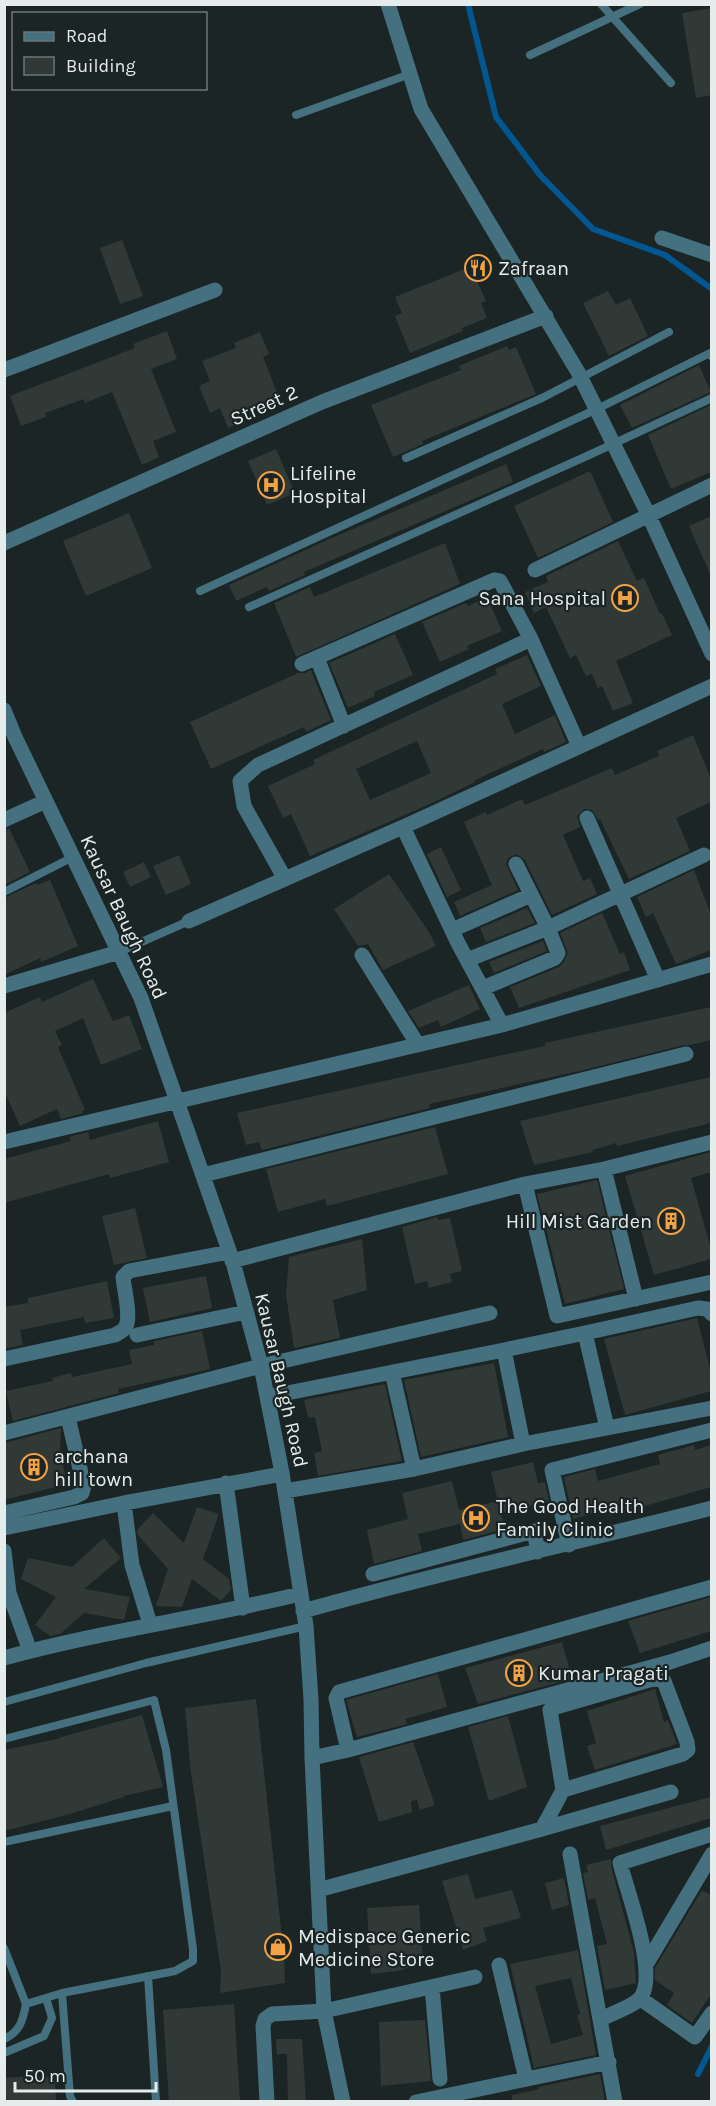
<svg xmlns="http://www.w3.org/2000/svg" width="716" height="2106" font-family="Karla,sans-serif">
<rect width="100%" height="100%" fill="#1c2525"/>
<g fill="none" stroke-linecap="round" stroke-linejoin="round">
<!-- stream -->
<path stroke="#005791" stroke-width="6" d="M468,4l28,113 44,58 53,54 72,26 47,34
M698,2074l14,-28"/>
</g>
<!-- building -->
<path fill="#303935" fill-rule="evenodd" d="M711,8v87l-15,3 -14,-85z
M122,240l21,56 -23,8 -20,-56z
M475,265l6,14 -4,2 9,20 -5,2 6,15 -25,10 1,3 -53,22 -15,-37 7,-3 -7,-16z
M608,291l8,14 14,-7 18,38 -39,20 -26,-53z
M167,331l10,28 -26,10 25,63 -23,9 6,16 -17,8 -30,-73 -27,11 -1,-4 -39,14 1,4 -25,9 -11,-30 125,-48 -2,-4z
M260,332l9,22 -6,3 17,43 -34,13 2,7 -20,8 -8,-20 -10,5 -11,-27 11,-5 -8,-20 34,-13 -2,-5z
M507,346l2,4 7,-3 20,47 -114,47 1,3 -30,13 -22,-52 90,-35 -2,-4z
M699,365l12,27 -79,36 -12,-23z
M711,405v67l-40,17 -23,-54z
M276,449l19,44 -28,12 -19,-44z
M506,464l7,18 -209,90 1,3 -36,16 -2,-4 -31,14 -7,-16 98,-45z
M590,471l23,51 -75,36 -24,-52z
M129,513l23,55 -66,28 -23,-55z
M711,516v60l-22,-50z
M618,541l19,40 7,-3 16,36 2,-1 10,22 -56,26 17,42 -20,8 -11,-25 -4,2 -6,-14 -6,2 -10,-21 -6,3 -24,-51 -12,6 -9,-21 23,-10 -2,-6z
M445,543l15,41 -164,73 -22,-54 36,-16 4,10z
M487,597l15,34 -35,15 2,3 -29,13 -18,-40 44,-19 2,3z
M395,634l18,41 -39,17 1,4 -27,12 -19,-45z
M527,655l14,31 -39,18 13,30 40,-19 11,27 -22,10 -1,-3 -68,31v2l-45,22 -120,52 -19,-42 -8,4 -15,-32 47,-22 -2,-4 184,-86 -2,-5zM417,741l14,32 -61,27 -14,-31z
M311,670l20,50 -25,12 -2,-5 -93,42 -21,-47 108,-49h7z
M693,735l18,44v23l-35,16 14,33 -61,28 -29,-60 -2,1 -6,-10 -8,-1 -7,7 3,11 -17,8 20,46 7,-3 7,16 -45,21 -27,-55 -9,-6 -8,4 -2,6 12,26 -58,26 -6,-14 38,-17 -28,-63 22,-10 1,3 35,-16 3,6 87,-37 3,7 44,-19 -2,-5z
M9,828l21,44 -26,13v-55z
M441,847l20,43 -14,7 -20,-43z
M179,855l12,29 -25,11 -13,-29z
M144,862l7,15 -21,10 -7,-15z
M694,870l17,45v35l-35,14 -23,-51 -7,4 -9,-20z
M389,874l40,58 7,14 -53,24 -15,-26 -10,2 -24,-37z
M50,880l28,66 -37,16 -1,-4 -36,17v-77l32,-15 1,2z
M527,908l8,15 -49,19 -6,-14z
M602,913l18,41 4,-2 6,18 -111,38 -9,-21 49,-20 4,-4 5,-10 -8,-20z
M543,941l4,10 -53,22 -5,-11z
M93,979l20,42 16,-6 13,34 -41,16 -18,-47 -28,13 7,14 -4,2 27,63 -3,1 1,2 -22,6 -4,-10 -37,17 -16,-35v-78l36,-16 2,5z
M469,985l11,24 -39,18 -3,-7 -19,8 -11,-17z
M711,1007v33l-21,5h-6l-96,24 -159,35 1,4 -168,42 -3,-8 -13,3 -9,-32 308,-67v-3z
M711,1077v46l-94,23 -1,-3 -24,7 1,2 -59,13 -14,-44z
M158,1121l11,41 -59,16 -1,-4 -105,29v-44l67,-18 -2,-4 19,-5 2,8z
M435,1127l13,47 -121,32 -2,-7 -47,13 -12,-43z
M711,1152v20l-20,6 20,71v10l-57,16 -29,-99z
M597,1180l27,109 -59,15 -28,-110z
M135,1208l12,50 -33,7 -12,-49z
M437,1217l1,3 12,-2 12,53 -12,3 2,8 -23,6 -2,-7 -12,3 -13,-57z
M362,1239l5,51 -34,10 7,38 -46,10 -8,-53 3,-38z
M206,1276l6,32 -62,14 -7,-34z
M107,1281l7,37 -29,5 -1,-6 -64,13 3,15 -19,4v-42l24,-4v-5z
M697,1318l14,54v19l-86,24 -21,-76z
M202,1331l8,38 -92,20 1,4 -106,28 -7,-30 47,-10 -1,-3 19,-5 1,4 60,-13 -3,-14 25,-5v-4z
M494,1363l14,74 -87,20 -17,-77z
M385,1384l17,77 -84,15 -4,-23 8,-2 -7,-34 -7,1 -4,-18z
M61,1428l-1,23 7,33 -63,16v-57z
M694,1445l1,5 16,-5v42l-101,29 -2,-7 -35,10 -9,-42 31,-8 3,12 62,-17 -2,-9z
M533,1462l5,21 7,-1 4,19 -48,12 4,16 -42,11 -3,-16 -42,10 4,17 -48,13 -7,-34 41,-11 -6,-26 50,-12 7,29 39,-9 -7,-29z
M197,1507l22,7 -16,45 26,20 2,11 -10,11 -29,-22 -10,28 -26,-1 12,-37 -30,-34 -1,-5 16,-17 31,30z
M104,1538l17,20 -37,31 46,8 -6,23 -40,-7 -24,21 -10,2 -15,-11 21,-28 -35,-18 7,-21 44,9z
M711,1597v34l-71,22 -12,-32z
M562,1642l10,37 -94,25 -13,-36z
M438,1674l9,33 -42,12 2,5 -50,13 -11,-37z
M655,1689l9,33 4,-2 9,24 -82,26 -8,-24 9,-3 -9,-32z
M256,1699l28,257 1,27 -65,10 1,-22 -30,-198 -6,-65z
M142,1715l21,72 -40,9 1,1 -54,17 -66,17v-81l57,-12v-1z
M508,1716l19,71 -38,14 -21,-74z
M413,1742l22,63 -15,5 -3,-10 -6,1 1,11 -33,10 -20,-65z
M711,1797v21l-105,32 -6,-24z
M611,1859v7l23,87 2,30 -31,7 -8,-44 10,-2 -12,-46 -7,2 -5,-27 5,-1 -2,-7z
M468,1874l7,25 37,-9 9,28 -38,10 4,13 -24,9 -21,-69z
M564,1878l5,27 -17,5 -7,-27z
M702,1890l9,5v99l-19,29 -25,-18 7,-12 -19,-13v-12z
M419,1905l4,58 -25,8 -27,3 -4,-66z
M578,1950l18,105 -62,13 -24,-104zM571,1978l9,36 -3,1 6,20 -32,9 -16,-58z
M234,2004l6,98h-71l-6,-92z
M425,2020l6,61 -50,5 -2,-64z
M276,2039h26l4,63h-18l-1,-48h-10z
M600,2074l5,28h-93v-7l27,-6 -1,-2z
M20,2077h35l1,25h-52v-24z"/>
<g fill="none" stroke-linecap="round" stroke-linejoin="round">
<!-- lane -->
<path stroke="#45707f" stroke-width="8" d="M601,4l70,79
M530,55l110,-51
M296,115l114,-41
M406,458l136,-60 127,-66
M200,591l397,-182 113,-56 2,4
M249,607l338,-151 125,-58
M4,892l69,-35
M119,952l70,-31
M4,1702l142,-39 160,-37
M4,1739l150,-39 12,50 27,199v12l-18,10 -113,22 -36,11 -22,-56
M4,1842l169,-36
M148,1976l8,126
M62,1993l8,103 3,6
M4,2039c16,-7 19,-19 22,-35
M4,2053l40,-17 8,-18 -6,-20"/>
<!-- street -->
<path stroke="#45707f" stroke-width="15" d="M388,4l33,105 157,263 70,142 64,140
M662,238l50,17
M4,370l211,-80
M4,543l318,-141 224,-86
M535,570l177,-85
M531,639l48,107
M317,658l27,68
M4,710l11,27 126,261 92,264 28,104 21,107 24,153 5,73 1,59 12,253 19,91
M587,818l71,162
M4,820l42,-19
M403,827l55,116 44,82
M285,879l-41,-73 -4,-25 18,-16 273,-126 -31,-58 -6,-1 -192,84
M189,921l214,-94 309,-141
M452,930l79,-35
M362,955l56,90
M467,960l81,-32 156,-73
M4,986l115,-34
M483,988l72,-30 3,-5 -10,-25 -32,-64
M4,1142l498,-117 210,-61
M604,1169l32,130
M203,1175l483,-121
M525,1184l32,132 155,-34
M232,1261l293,-77 79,-15 108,-27
M137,1335l109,-23
M4,1359l111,-24c5,-3 9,-4 11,-9 5,-10 -2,-37 -3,-49l6,-6 100,-19
M392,1372l22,97
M267,1397l237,-47
M607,1428l-22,-95 113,-25 9,1 5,5
M4,1433l257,-67 229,-53
M523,1444l-19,-94 81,-17
M226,1483l17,125
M285,1491l129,-22 109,-25 189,-36
M124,1503l8,62 18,59
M4,1513l70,-16 8,-4 2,-7 -16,-69
M4,1528l120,-25 158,-29
M569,1545l-17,-75 160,-40
M4,1551l5,42 21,58
M373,1574l161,-43 4,21
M303,1611c135,-38 273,-68 409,-103
M4,1658c98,-27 198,-40 296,-64
M348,1750l322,-88 42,-14
M312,1758l36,-8 -12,-52 3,-6 373,-105
M542,1829l21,-39 120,-36 5,-4 -1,-8 -23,-61 -7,-2 -8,1 -93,27 -6,3 13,80
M570,1854l45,248
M318,1890l224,-61 129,-37
M647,1963l65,-109
M499,1965l27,114
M432,1987l8,92
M641,1999l54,38 17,-24
M601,2019c10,-5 35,-14 40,-22 17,-24 -14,-106 -21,-134l92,-29
M267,2102l-4,-76 2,-7 7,-5 52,-3 151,-34
M416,2102l193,-40"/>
</g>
<!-- icons -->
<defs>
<symbol id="restaurant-ring" viewBox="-11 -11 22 22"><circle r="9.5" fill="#1c2525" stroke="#f4a344" stroke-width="1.5"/><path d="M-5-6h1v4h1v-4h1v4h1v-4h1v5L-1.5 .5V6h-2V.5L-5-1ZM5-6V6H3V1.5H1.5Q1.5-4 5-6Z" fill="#f4a344"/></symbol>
<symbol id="hospital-ring" viewBox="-11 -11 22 22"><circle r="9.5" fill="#1c2525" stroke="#f4a344" stroke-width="1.5"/><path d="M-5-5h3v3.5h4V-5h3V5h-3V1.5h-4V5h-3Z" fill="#f4a344"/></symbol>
<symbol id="building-ring" viewBox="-11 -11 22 22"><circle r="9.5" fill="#1c2525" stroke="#f4a344" stroke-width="1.5"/><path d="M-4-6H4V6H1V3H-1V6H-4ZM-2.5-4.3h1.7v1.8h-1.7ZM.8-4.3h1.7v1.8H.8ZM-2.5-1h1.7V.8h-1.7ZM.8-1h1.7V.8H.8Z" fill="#f4a344"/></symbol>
<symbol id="shop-ring" viewBox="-11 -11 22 22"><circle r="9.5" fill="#1c2525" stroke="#f4a344" stroke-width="1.5"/><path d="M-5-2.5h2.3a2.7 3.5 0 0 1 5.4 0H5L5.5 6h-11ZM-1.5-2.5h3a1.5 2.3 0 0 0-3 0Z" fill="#f4a344"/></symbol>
</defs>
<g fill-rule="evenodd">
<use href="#restaurant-ring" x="463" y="253" width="30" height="30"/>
<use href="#hospital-ring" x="256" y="470" width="30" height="30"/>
<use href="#hospital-ring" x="610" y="583" width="30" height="30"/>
<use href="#building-ring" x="656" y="1206" width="30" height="30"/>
<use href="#building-ring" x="19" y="1452" width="30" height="30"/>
<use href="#hospital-ring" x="461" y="1503" width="30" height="30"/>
<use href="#building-ring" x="504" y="1658" width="30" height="30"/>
<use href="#shop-ring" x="263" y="1932" width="30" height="30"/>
</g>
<g text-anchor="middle" stroke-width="4.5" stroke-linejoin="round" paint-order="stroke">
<!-- poi labels -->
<g font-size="20" fill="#e6ecec" stroke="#1c2525" text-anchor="start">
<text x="498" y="275">Zafraan</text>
<text x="290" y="480">Lifeline<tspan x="290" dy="23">Hospital</tspan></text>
<text x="606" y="605" text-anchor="end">Sana Hospital</text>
<text x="652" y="1228" text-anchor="end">Hill Mist Garden</text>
<text x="54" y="1463">archana<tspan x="54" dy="23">hill town</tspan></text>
<text x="496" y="1513">The Good Health<tspan x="496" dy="23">Family Clinic</tspan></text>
<text x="538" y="1680">Kumar Pragati</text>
<text x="298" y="1943">Medispace Generic<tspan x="298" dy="23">Medicine Store</tspan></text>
</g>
<!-- street labels -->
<g font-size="20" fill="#e6ecec" stroke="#1c2525">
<text transform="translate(264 405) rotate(-24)" y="7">Street 2</text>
<text transform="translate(124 917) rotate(65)" y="7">Kausar Baugh Road</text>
<text transform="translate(282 1380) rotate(77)" y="7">Kausar Baugh Road</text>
</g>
</g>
<!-- border -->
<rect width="716" height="2106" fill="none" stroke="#e6ecec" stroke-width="12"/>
<!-- legend -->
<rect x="12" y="12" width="195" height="78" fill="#1c2525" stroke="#6d7575" stroke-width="1.5"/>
<rect x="24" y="32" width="30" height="9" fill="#45707f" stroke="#6d7575" stroke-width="1.5"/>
<text x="66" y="42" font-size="18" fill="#e6ecec">Road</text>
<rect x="24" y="57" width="30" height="18" fill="#303935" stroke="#6d7575" stroke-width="1.5"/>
<text x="66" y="72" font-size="18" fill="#e6ecec">Building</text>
<!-- scale -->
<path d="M15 2082v9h141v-9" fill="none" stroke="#e6ecec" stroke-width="3"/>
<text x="24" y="2082" font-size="18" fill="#e6ecec" stroke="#1c2525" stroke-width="4.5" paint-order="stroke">50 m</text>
</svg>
